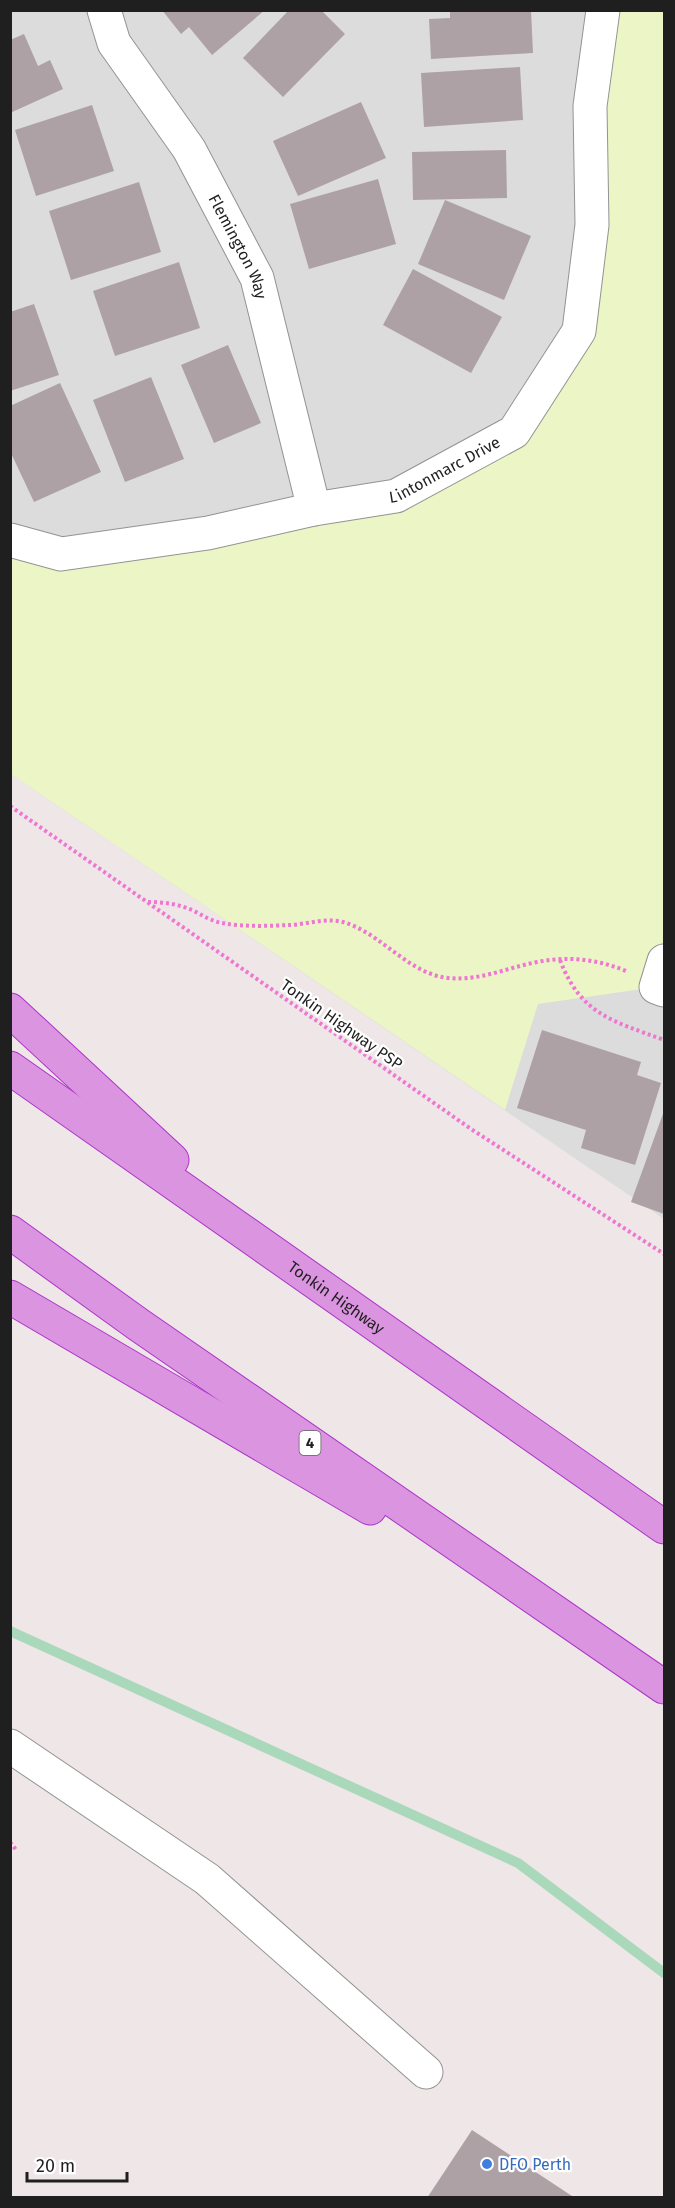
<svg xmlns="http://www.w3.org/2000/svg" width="675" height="2208" font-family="'Fira Sans',sans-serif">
<rect width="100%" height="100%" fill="#efe6e7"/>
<!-- residential -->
<path fill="#dcdcdc" d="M10,11h654v1208l-653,-445z"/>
<!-- park -->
<path fill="#ebf5c6" d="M603,11h61v950l-8,26 -118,17 -33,106 -494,-336 -1,-234 51,14 335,-58 118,-64 65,-101z"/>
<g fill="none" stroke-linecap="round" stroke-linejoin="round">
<!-- stream -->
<path stroke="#aad8bb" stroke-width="10" d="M10,1631l508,232 146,110"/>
</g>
<!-- building -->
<path fill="#ada1a6" d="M162,10h103l-53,45 -23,-28 -8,7z
M289,10h32l24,24 -62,63 -40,-39z
M450,10h81l2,43 -102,6 -2,-40 21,-1z
M24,34l14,32 12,-6 13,29 -53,24v-73z
M520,67l3,53 -99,7 -3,-54z
M361,102l25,56 -88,38 -25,-55z
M92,105l22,66 -78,25 -21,-66z
M506,150l1,48 -94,2 -1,-48z
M378,179l18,65 -87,25 -19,-65z
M139,182l22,70 -90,28 -22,-69z
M445,200l86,36 -27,64 -86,-36z
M179,262l21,66 -85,28 -22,-65z
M413,269l89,48 -31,56 -88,-48z
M34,304l25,71 -49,16v-79z
M228,345l33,78 -47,20 -33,-78z
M151,377l33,82 -59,23 -32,-82z
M60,383l41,89 -67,30 -24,-51v-45z
M542,1030l99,32 -4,13 24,8 -26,82 -54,-17 5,-18 -69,-22z
M664,1111v103l-33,-12z
M472,2130l103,68h-148z"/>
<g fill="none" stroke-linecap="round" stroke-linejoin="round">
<defs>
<g id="minor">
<path id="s1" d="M104,10l10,33 75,106 68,129 57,231"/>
<path id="s2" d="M10,540l51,14 147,-21 106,-24 82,-13 118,-64 65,-101 13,-106 -2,-119 13,-96"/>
<path d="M664,961l-8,26 8,3"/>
<path d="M10,1746l197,133 219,193"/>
</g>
<g id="highway">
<path d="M10,1010l162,150"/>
<path id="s3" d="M10,1068l654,459"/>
<path d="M10,1232l129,93 525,362"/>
<path d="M10,1297l360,211"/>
</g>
</defs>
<!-- minor casing -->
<use href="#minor" stroke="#939393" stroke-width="35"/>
<!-- highway casing -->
<use href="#highway" stroke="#ac34cb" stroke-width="35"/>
<!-- path -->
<path stroke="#ee77d1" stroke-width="4" stroke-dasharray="3 3" stroke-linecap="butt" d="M10,806l461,323 193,125
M148,902c15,0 30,2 44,8 10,5 19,11 30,13 21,4 47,3 68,2 20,-1 39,-9 59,-1 35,13 61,50 99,54 32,3 58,-10 89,-16 31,-6 60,-3 89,9
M560,960c21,55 53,61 104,80
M10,1842l7,9"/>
<!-- minor -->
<use href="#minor" stroke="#fff" stroke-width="33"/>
<!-- highway -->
<use href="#highway" stroke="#db94df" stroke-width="33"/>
</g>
<!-- markers -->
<circle fill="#3f7fe0" stroke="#fff" stroke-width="2" cx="487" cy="2164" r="6"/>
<g text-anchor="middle" stroke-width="4.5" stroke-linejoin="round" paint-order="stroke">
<!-- shield labels -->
<rect fill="#fff" stroke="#626262" stroke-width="1.5" x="299.5" y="1431" width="21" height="24" rx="4.5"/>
<g font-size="15" font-weight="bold" fill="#1f1f1f">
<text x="310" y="1448">4</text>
</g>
<!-- street labels -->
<g font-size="16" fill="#1f1f1f" stroke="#fff">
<text dy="6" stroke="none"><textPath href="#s1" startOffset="274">Flemington Way</textPath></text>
<text dy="6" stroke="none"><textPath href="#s2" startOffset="448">Lintonmarc Drive</textPath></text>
<text transform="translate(342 1024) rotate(35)" y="6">Tonkin Highway PSP</text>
<text dy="6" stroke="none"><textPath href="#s3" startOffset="399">Tonkin Highway</textPath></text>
</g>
<!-- shop labels -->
<g font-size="16" fill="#366cbe" stroke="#fff" text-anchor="start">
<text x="499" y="2170">DFO Perth</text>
</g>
</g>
<!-- border -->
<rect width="675" height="2208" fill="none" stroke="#1f1f1f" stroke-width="24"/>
<!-- scale -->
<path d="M27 2172v9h100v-9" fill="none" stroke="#1f1f1f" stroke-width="3"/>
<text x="36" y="2172" font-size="18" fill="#1f1f1f" stroke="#ffffff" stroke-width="4.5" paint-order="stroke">20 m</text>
</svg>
